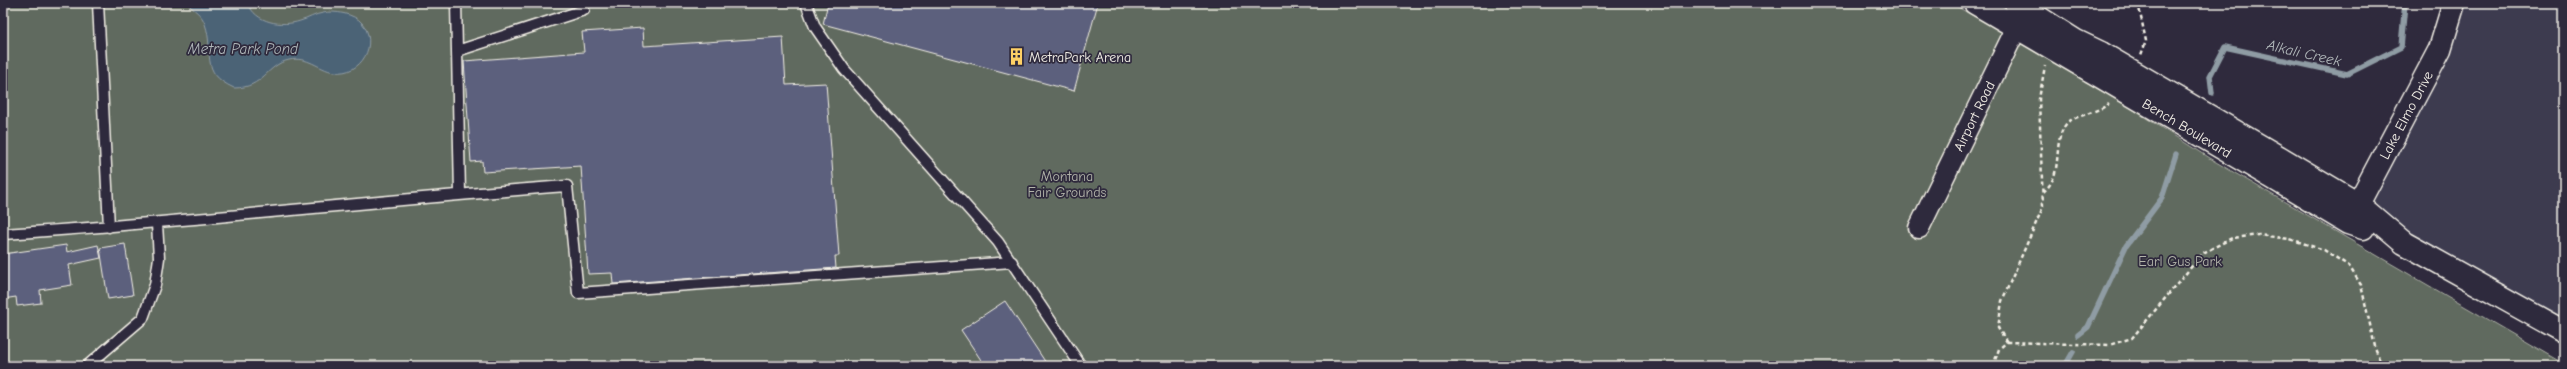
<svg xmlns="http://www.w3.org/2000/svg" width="2567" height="369" font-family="'Comic Neue',sans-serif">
<rect width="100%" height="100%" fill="#2f2a3d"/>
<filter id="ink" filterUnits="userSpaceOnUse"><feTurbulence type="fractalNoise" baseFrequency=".025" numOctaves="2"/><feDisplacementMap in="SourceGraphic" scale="8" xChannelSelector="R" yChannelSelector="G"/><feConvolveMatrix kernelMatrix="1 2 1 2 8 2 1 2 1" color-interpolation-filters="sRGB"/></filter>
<g filter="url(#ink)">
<!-- built -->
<path fill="#3c3a50" d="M2454,3h110v329l-206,-128z"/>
<!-- green -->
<path fill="#616a5e" stroke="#aaaea3" d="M3,3h1948l181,106 77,49 355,206v2h-2561z"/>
<!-- water -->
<path fill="#4c6376" stroke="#8f9ca4" d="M187,3h61c7,20 34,24 52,18 8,-2 15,-7 23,-8 11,-3 32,1 39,10 17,20 0,53 -28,49 -16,-3 -26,-16 -45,-12 -23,5 -25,28 -55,28 -36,-16 -19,-36 -29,-64 -3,-10 -12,-14 -18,-21z"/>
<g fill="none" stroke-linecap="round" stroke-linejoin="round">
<!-- stream -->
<path stroke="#8f9ca4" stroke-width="5.5" d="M2212,93l-2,-17 15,-29 122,27 54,-27 4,-44
M2078,335l10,-8 38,-81 36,-48 14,-44
M2065,366l8,-14"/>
</g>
<!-- building -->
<path fill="#5c607d" stroke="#f4f1e8" d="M828,3h270l-24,88 -251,-67z
M643,28l1,18 139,-9 3,48 40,-2 13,173h-4l1,12 -223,16 -1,-11 -24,1 -7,-108 -98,6 -1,-11 -11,1 -7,-101 120,-9 -2,-20z
M125,244l8,51 -25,4 -8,-51z
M66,245l1,7 31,-7 3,13 -32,7 3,20 -32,5 1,13 -24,3 -1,-9 -13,2v-45z
M1005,301l43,65h-63l-24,-36z"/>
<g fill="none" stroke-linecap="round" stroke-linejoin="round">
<defs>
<path id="lane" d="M98,3l11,224
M456,3l4,191
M806,3l9,24 29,42 154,173 83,124
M457,51l127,-41
M3,234c188,-12 376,-34 564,-48l11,107 434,-31
M87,366l56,-48 12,-33 4,-27 -2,-34"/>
<path id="street" d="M1919,228l98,-201"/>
<path id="secondary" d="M1975,3l116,68
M2016,3l60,38 25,12
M2279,157l79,47 46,39 160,89
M2268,175l80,48 15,5
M2348,223l92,-174 14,-46"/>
</defs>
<!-- lane casing -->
<use href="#lane" stroke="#f4f1e8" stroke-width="13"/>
<!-- street casing -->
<use href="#street" stroke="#f4f1e8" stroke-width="23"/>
<!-- secondary casing -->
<use href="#secondary" stroke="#f4f1e8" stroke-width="25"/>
<!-- path -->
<path stroke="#f4f1e8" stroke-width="2.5" stroke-dasharray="4 3" stroke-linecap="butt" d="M2138,3l8,38 -5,14
M2043,192c23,-18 7,-52 25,-70 5,-5 30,-10 41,-18
M2007,342l-9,-14 4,-27 41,-94 -4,-108 6,-33
M1993,366l6,-17 8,-7 102,3 23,-7 71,-85 29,-15 27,-3 31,4 34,11 25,16 12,19 15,66 6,15"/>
<!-- lane -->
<use href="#lane" stroke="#2f2a3d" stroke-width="10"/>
<!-- street -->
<use href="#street" stroke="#2f2a3d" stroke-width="20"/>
<!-- secondary -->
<use href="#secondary" stroke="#2f2a3d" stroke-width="22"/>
<defs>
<path id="secondary-bridge" d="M2101,53l178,104
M2091,71l177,104"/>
</defs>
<!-- secondary-bridge casing -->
<use href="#secondary-bridge" stroke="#f4f1e8" stroke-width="25" stroke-linecap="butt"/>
<!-- secondary-bridge -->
<use href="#secondary-bridge" stroke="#2f2a3d" stroke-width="22"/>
</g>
</g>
<!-- icons -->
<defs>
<symbol id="building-bare" viewBox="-9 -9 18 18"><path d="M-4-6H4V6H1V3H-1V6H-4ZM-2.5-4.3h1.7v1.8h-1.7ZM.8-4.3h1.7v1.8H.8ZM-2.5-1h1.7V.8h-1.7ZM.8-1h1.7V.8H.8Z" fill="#ffd166" stroke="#2f2a3d" stroke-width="2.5" paint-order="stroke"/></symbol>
</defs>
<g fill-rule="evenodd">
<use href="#building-bare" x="1004" y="44" width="25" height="25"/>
</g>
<g text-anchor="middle" stroke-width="3.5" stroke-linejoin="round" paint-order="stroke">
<!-- poi labels -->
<g font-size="14" fill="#f4f1e8" stroke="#2f2a3d" text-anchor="start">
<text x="1029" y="62">MetraPark Arena</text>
</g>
<!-- street labels -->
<g font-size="14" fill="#f4f1e8" stroke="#2f2a3d">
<text transform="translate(2406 115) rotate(-62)" y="5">Lake Elmo Drive</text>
<text transform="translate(1974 116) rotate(-64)" y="5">Airport Road</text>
<text transform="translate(2187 128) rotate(31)" y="5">Bench Boulevard</text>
</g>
<!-- park labels -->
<g font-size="14" fill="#b2b4aa" stroke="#2f2a3d">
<text x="1067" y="181">Montana<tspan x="1067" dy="16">Fair Grounds</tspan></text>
<text x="2180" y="266">Earl Gus Park</text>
</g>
<!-- water labels -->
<g font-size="15" font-style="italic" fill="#b1b8ba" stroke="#2f2a3d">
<text x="243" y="54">Metra Park Pond</text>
<text transform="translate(2304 53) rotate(13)" y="5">Alkali Creek</text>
</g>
</g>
<!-- margin -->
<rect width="2567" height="369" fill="none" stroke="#2f2a3d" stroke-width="16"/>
<rect x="8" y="8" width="2551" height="353" fill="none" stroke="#f4f1e8" stroke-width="1.5" filter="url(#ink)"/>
</svg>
